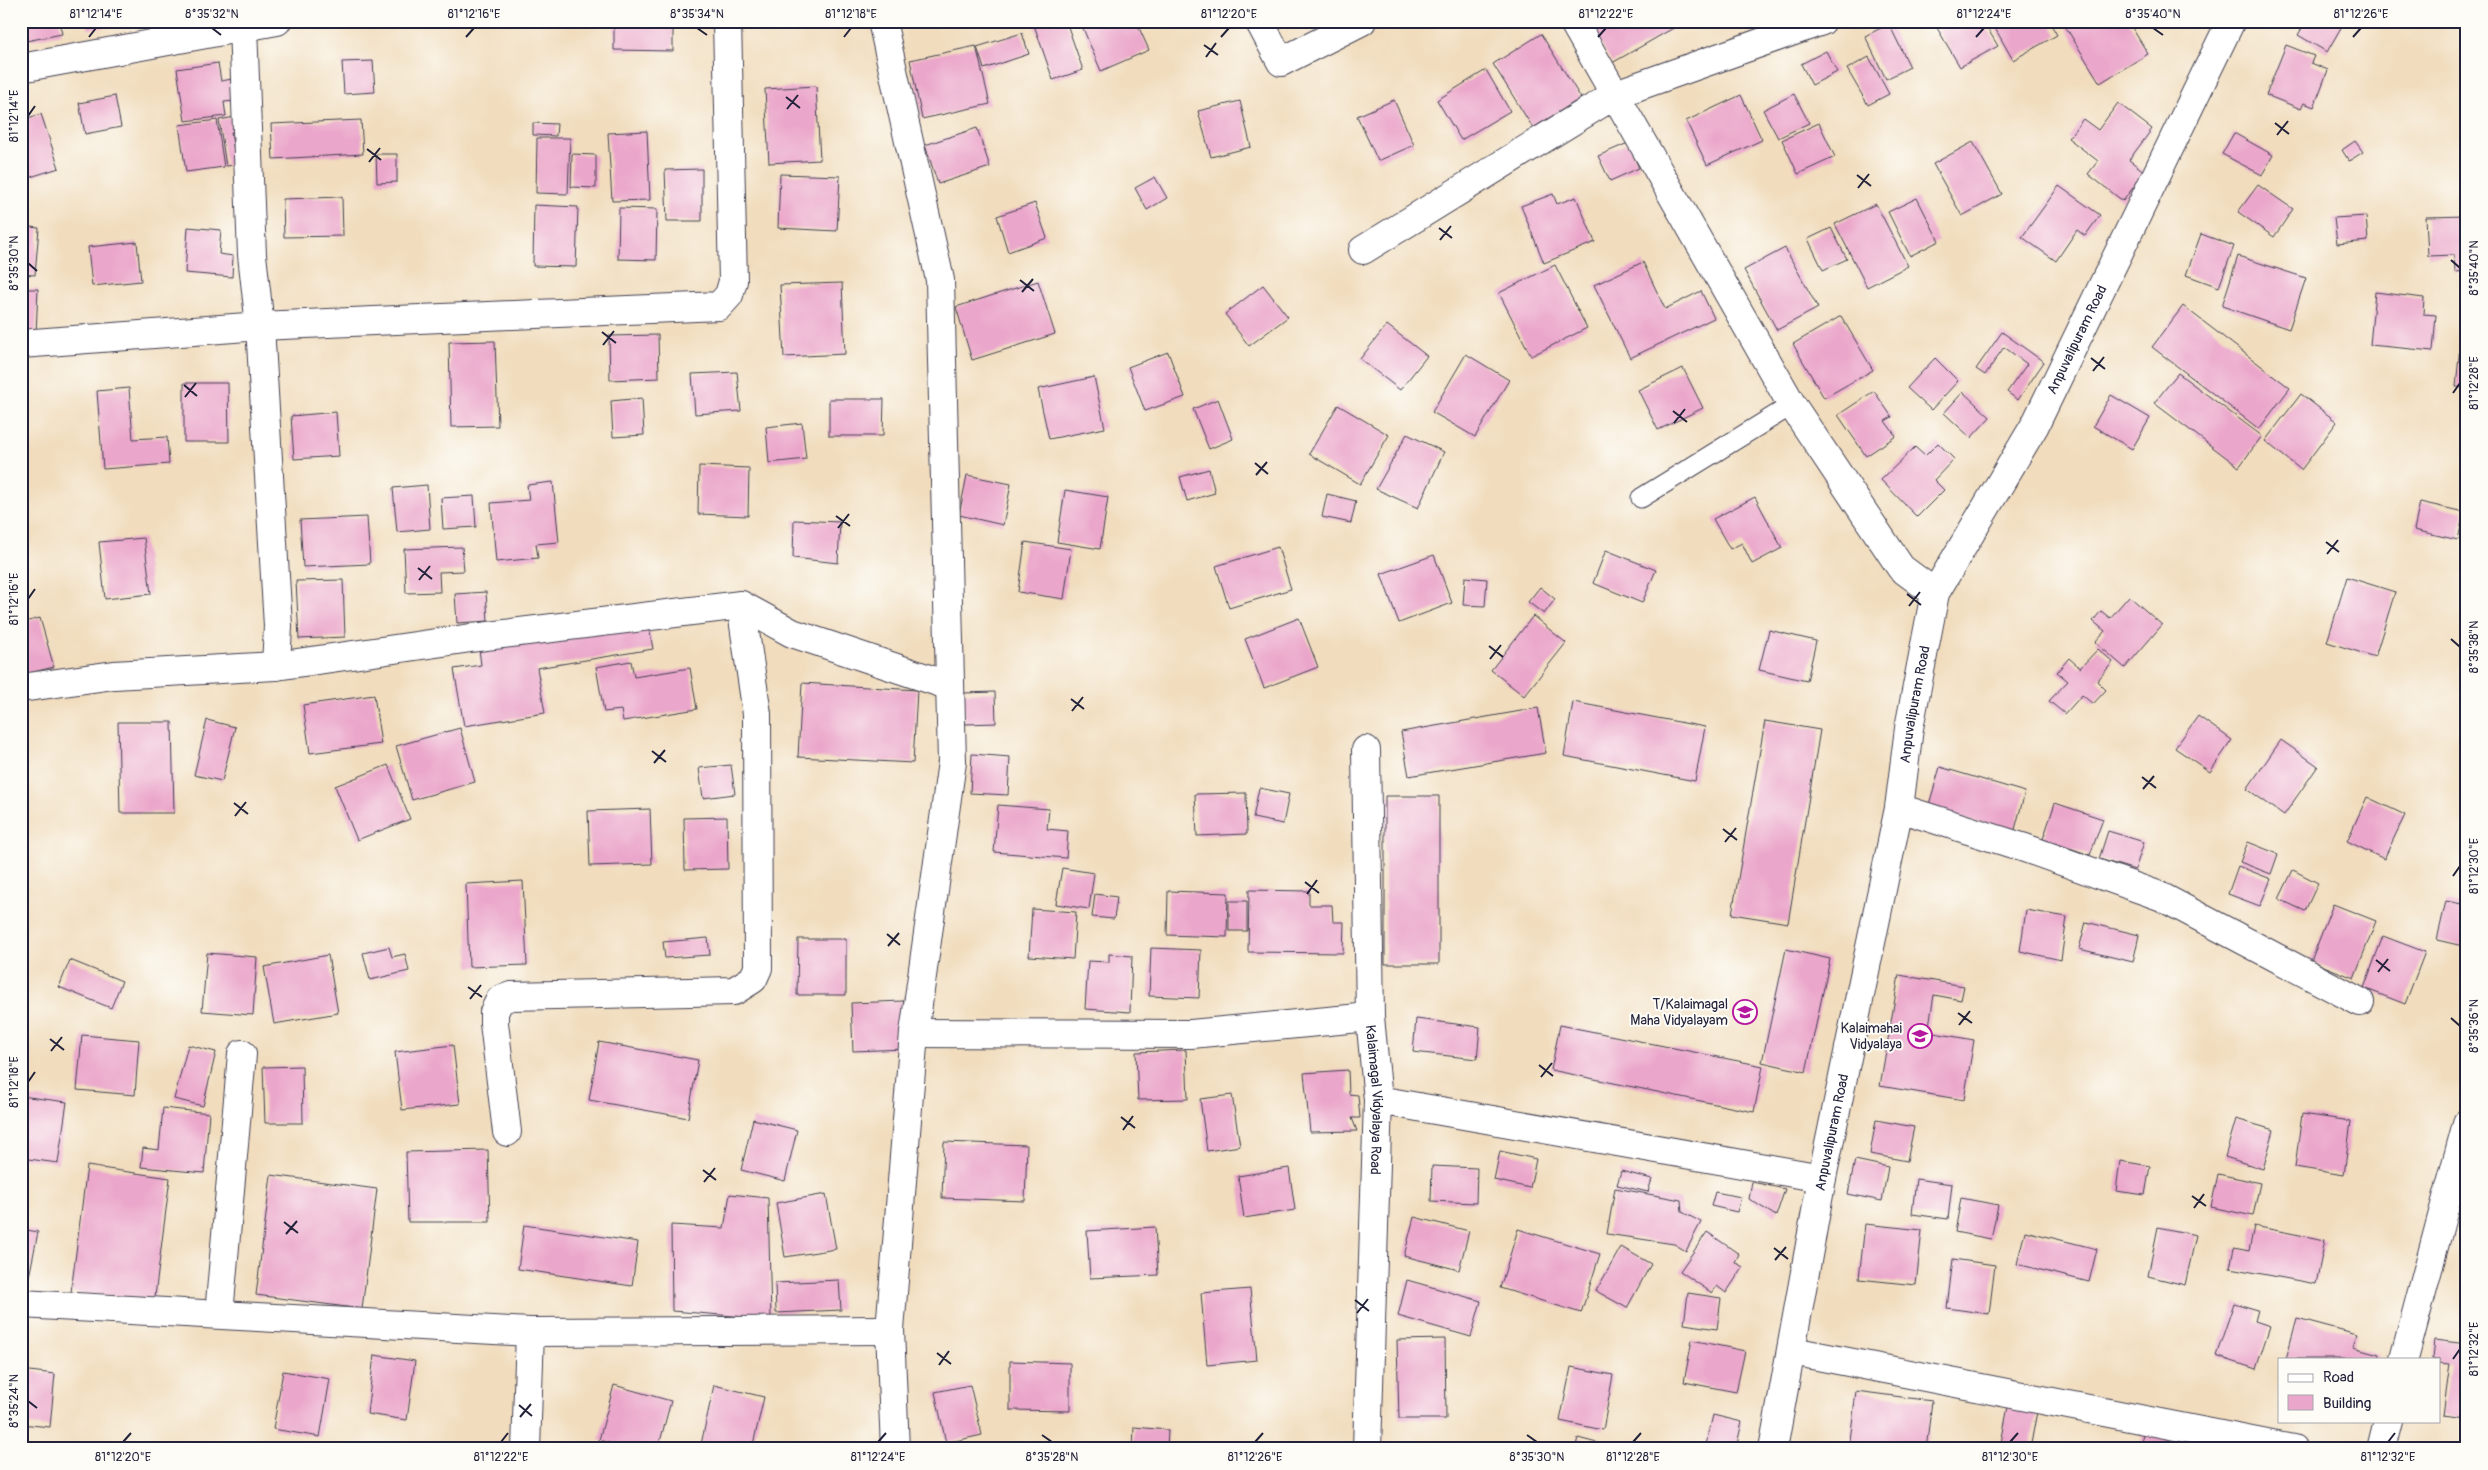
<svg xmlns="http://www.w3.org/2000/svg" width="2488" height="1470" font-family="Pangolin,sans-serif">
<rect width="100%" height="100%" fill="#fdfcf7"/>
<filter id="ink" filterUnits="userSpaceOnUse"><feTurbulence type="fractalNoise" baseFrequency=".02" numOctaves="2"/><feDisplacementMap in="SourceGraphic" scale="10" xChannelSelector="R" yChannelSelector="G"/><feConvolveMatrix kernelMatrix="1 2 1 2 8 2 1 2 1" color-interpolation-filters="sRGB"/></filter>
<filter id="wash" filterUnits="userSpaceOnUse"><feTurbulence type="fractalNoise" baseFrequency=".0096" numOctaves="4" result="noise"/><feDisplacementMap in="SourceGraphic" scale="20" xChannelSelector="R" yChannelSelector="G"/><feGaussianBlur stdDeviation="1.12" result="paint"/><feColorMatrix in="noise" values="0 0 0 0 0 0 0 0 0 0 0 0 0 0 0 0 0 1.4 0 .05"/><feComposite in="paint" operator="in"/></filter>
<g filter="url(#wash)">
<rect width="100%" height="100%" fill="#f1ddbe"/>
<g id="blocks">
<!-- building -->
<path fill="#eba7cb" d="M21,21h38l3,13 -41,8z
M87,21h49l1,3 -49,5z
M614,21h59v30l-59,-1z
M1066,21l17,49 -30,10 -20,-58z
M1080,21h56l13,29 -48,21z
M1588,21h86l3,5 -65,37z
M1933,21h50l15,25 -38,21z
M1991,21h58l8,14 -44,25z
M2062,21h66l20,33 -48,29z
M2306,21h32l5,3 -16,28 -29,-17z
M1889,24l21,43 -24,12 -21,-43z
M1022,33l7,21 -45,15 -7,-22z
M1541,34l40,64 -48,30 -40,-64z
M2286,45l28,11 -3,7 17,7 -14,37 -10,-4 -3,6 -35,-14z
M976,46l14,58 -68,15 -12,-59z
M1826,51l11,21 -25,13 -11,-21z
M1869,57l20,37 -21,11 -21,-36z
M373,61l2,31 -31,2 -2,-32z
M218,63l3,18 11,-2 3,22 -11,1 2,14 -41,5 -8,-52z
M1486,70l24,41 -49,29 -24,-40z
M816,86l4,74 -51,3 -4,-74z
M1794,94l15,29 -31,15 -15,-28z
M1741,95l21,45 -55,25 -21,-44z
M115,96l6,31 -36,7 -6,-31z
M1394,100l20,45 -36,16 -21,-45z
M1240,101l11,46 -40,10 -13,-46z
M2118,103l34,26 -23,31 16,12 -22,29 -35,-27 10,-13 -30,-23 15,-19 15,11z
M41,114l18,54 -38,12v-60z
M235,117l2,14 -6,1 5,33 -10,1 -7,-46z
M217,120l7,47 -38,5 -7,-47z
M361,120l2,34 -90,5 -2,-35z
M533,123l24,1 -1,12 -23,-1z
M1819,123l16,34 -37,17 -16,-34z
M977,128l13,39 -52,17 -13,-39z
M647,131l3,69 -38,1 -4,-68z
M2234,133l39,22 -11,20 -40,-21z
M537,138h33l-2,56 -32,-1z
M2355,141l8,11 -14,9 -7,-11z
M1973,142l29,52 -40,22 -29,-52z
M1628,143l11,25 -29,13 -12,-25z
M376,154h21v28l-20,1z
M572,154l24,1v33l-25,-1z
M702,169v52h-35l-2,-51z
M780,174l60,2 -3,55 -59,-3z
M1155,177l12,21 -20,12 -12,-22z
M2258,185l35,24 -19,28 -36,-25z
M2059,186l41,29 -15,21 -8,-6 -21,31 -34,-24z
M1553,194l4,10 19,-7 19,45 -51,21 -23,-57z
M342,197l1,39 -59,1 -1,-38z
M1917,198l22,43 -29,15 -22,-44z
M1035,203l12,35 -39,14 -11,-36z
M1876,204l32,62 -41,21 -32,-63z
M534,205l44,2 -2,60 -43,-1z
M619,208l38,1 -1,51 -38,-1z
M2366,216l2,25 -31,3 -3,-26z
M2467,216v55l-12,1 -1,-17 -26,1 -2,-39z
M21,226l18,2 -4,47 -14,-1z
M188,227l33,3 -2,24 14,2 -1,21 -47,-4z
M1831,228l16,31 -24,11 -15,-31z
M2201,234l33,12 -15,41 -33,-12z
M137,242l4,39 -49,5 -4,-39z
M1785,248l33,60 -41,22 -33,-60z
M2238,256l68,22 -17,51 -67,-23z
M1643,262l22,47 36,-18 13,27 -84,40 -36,-73z
M1555,265l32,63 -56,28 -32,-63z
M1038,281l17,53 -83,26 -16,-53z
M842,283l3,71 -61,3 -4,-72z
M1263,285l25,32 -39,29 -24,-32z
M21,289h17l-2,45 -15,-1z
M2375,292l49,6 -1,16 13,1 -3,36 -63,-6z
M2183,306l107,82 -31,41 -107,-82z
M2463,315l4,1v72l-11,-1z
M1841,316l32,54 -49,28 -31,-54z
M1387,325l40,31 -27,34 -40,-31z
M2002,332l42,30 -26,38 -11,-8 20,-28 -23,-17 -19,28 -9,-6z
M658,335l1,43 -49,2 -1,-44z
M495,341l3,85 -47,1 -2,-85z
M1168,352l17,45 -40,14 -17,-44z
M1466,354l43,26 -34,57 -43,-25z
M1935,358l23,23 -27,29 -24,-22z
M1683,368l20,40 -45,22 -20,-40z
M737,372l4,39 -46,3 -3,-40z
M2178,373l84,63 -23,31 -85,-64z
M1094,377l11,51 -56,11 -11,-50z
M184,383h44l1,59h-45z
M129,388l4,51 34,-2 2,27 -66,5 -6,-78z
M1874,391l18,26 -7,4 11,15 -30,20 -28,-41z
M1963,392l27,25 -19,21 -27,-25z
M2301,394l36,28 -36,48 -36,-29z
M2111,395l39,23 -18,31 -39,-23z
M642,398l2,37 -31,2 -2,-36z
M829,399h55l-1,37h-54z
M1218,399l15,40 -24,10 -16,-40z
M1338,405l51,30 -29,49 -51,-30z
M336,412l3,44 -45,3 -3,-43z
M802,423l4,36 -37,4 -3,-36z
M1407,434l37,18 -26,56 -42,-19z
M1938,443l16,16 -20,21 10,10 -27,27 -36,-37 34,-33 10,9z
M699,466l50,2 -1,48 -50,-2z
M1209,469l6,24 -28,8 -7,-24z
M967,475l44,9 -8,41 -44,-10z
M553,482l6,60 -23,2 2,14 -42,4 -5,-59 38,-3 -2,-15z
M427,485l3,44 -33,3 -4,-44z
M1065,490l43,7 -8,52 -43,-7z
M1327,494l29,7 -5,22 -29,-6z
M474,496l2,31 -33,2 -2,-31z
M1755,497l27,51 -30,16 -10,-21 -12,6 -17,-30z
M2420,502l44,10 -6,28 -44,-10z
M367,517l3,47 -67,3 -3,-47z
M794,520l46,2 -2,41 -45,-5z
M144,538l7,56 -46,5 -6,-57z
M1025,542l46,7 -7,50 -46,-7z
M462,547l2,24 -25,1 1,20 -34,1 -2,-44z
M1278,547l13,42 -62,19 -13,-42z
M1606,550l50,20 -14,33 -49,-20z
M1434,555l18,48 -53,20 -18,-49z
M1465,577l22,2 -2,27 -22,-1z
M2347,577l48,15 -20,65 -48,-15z
M343,580l2,57 -46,2 -3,-58z
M1540,587l15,12 -11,15 -16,-12z
M486,592l2,29 -31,2 -2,-29z
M2129,596l33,29 -37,43 -30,-26 10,-11 -12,-10 8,-10 9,7z
M1533,616l33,27 -42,53 -33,-26z
M40,618l14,49 -29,7 -4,-15v-36z
M1299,618l19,49 -54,21 -19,-49z
M648,621l5,28 -116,19 8,45 -81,13 -10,-57 27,-4 -2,-16z
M1769,630l47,11 -9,40 -48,-11z
M2098,649l15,13 -16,19 9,9 -13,14 -11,-9 -17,19 -16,-13 19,-20 -11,-9 12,-14 11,10z
M631,661l3,16 56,-9 7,41 -74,12 -2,-11 -17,2 -8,-45z
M802,683l115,7 -4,73 -115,-6z
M995,692l1,31 -31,1 -2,-31z
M374,695l7,49 -71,9 -7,-48z
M1573,702l132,25 -10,54 -131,-25z
M1538,708l8,45 -137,23 -8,-44z
M2198,716l34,24 -22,32 -35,-24z
M207,720l28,7 -13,54 -28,-6z
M1765,721l55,9 -32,193 -56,-9z
M118,722h54l2,91h-54z
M460,728l15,54 -63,18 -16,-54z
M2281,740l37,26 -34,49 -37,-26z
M972,754l38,3 -2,38 -38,-2z
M388,765l22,54 -53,21 -22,-54z
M731,765l4,29 -32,4 -4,-30z
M1940,767l85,25 -11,41 -86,-25z
M1259,788l30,6 -6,30 -30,-6z
M1246,793l1,41 -50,2 -2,-42z
M1385,796h54v168h-54z
M2367,797l38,18 -21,44 -37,-18z
M2055,803l48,16 -13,36 -47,-16z
M998,805l51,4 -2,20 21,2 -2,27 -72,-6z
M650,809l2,55 -62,2 -2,-55z
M727,817l1,52 -43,1 -1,-52z
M2108,831l36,11 -9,28 -36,-11z
M2248,842l30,12 -7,20 -31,-12z
M2238,866l33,13 -11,27 -32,-12z
M1062,868l32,5 -5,36 -33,-5z
M2293,870l25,13 -13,28 -26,-12z
M523,881l4,84 -58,2 -3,-83z
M1249,890l60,1v14h23l1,17h11l-1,31 -95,-1z
M1168,891l60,2 -1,44 -60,-2z
M1095,894l22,3 -3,22 -22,-2z
M1229,901h18v30h-18z
M2446,901l21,4v42l-30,-7z
M2333,904l43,17 -22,57 -43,-17z
M1032,909l44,3 -3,47 -44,-3z
M2026,910l41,7 -6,43 -41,-9z
M2086,922l53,13 -6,27 -54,-13z
M2383,936l42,16 -20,52 -41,-16z
M708,938l2,17 -45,3 -2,-16z
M798,939h48v56h-49z
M389,947l3,10 13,-3 4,17 -39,9 -7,-27z
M1151,948l50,2 -2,48 -50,-2z
M1786,949l44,10 -24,113 -44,-10z
M207,953l50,4 -4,58 -51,-4z
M1109,954l23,2 -2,56 -45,-3 3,-48 21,1z
M328,955l10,58 -64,11 -10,-57z
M70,960l52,21 -11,27 -52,-21z
M1899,975l65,11 -3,14 -27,-5 -6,37 46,8 -10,60 -84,-14z
M904,1001l2,48 -53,2 -2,-48z
M1416,1019l64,8 -3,32 -64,-7z
M1560,1025l203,41 -9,46 -203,-42z
M82,1035l57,5 -4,55 -58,-5z
M599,1042l99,18 -10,58 -99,-18z
M188,1045l28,7 -13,54 -29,-7z
M453,1045l7,59 -58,6 -7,-58z
M1186,1050l2,49 -50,1 -2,-48z
M302,1066l1,57h-38l-2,-56z
M1348,1070l1,24 9,1 2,23h-8l5,13 -47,1 -6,-59z
M1232,1095l8,51 -33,5 -7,-52z
M21,1096l46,6 -9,61 -37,-5z
M163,1108l46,5 -5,60 -63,-6 2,-19 16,2z
M2302,1114l49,7 -7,54 -49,-8z
M753,1119l44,11 -12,51 -44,-11z
M2236,1119l38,11 -11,39 -38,-12z
M1876,1120l38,7 -7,34 -37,-7z
M944,1142l83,3 -2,56 -83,-3z
M488,1150l2,72h-82l-2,-70z
M1500,1151l36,8 -6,29 -36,-8z
M1855,1160l33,7 -6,34 -34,-7z
M2120,1161l30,5 -5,29 -29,-4z
M87,1166l83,12 -16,126 -83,-12z
M1432,1166l45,2 -1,35 -45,-2z
M1289,1168l6,42 -51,8 -6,-42z
M1621,1171l31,8 -4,13 -31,-7z
M2218,1174l42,9 -7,33 -42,-9z
M271,1175l106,14 -15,120 -106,-14z
M1916,1179l36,5 -4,35 -36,-5z
M1752,1182l33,7 -9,27 -27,-17z
M1615,1188l66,12 1,12 19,10 -15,29 -12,-7 -67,-10z
M1715,1192l26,5 -4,15 -26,-6z
M730,1194l38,4 3,121 -99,-8 -1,-86 53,3z
M826,1194l10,55 -51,8 -9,-54z
M1961,1198l37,7 -7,34 -36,-7z
M1414,1217l55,14 -10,39 -55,-14z
M1865,1224l57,6 -6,55 -57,-6z
M524,1225l114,17 -6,44 -114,-17z
M2254,1226l71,14 -9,44 -86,-16 4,-20 15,3z
M1155,1227l3,48 -68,3 -3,-47z
M2158,1227l38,8 -11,50 -37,-9z
M21,1229l17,3 -11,55 -6,-1z
M1518,1229l82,25 -19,59 -81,-25z
M2025,1231l72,18 -8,33 -72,-18z
M1707,1232l32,22 -4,8 8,5 -17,26 -9,-7 -5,7 -32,-22z
M1621,1247l30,17 -24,44 -31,-17z
M1953,1259l42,6 -6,49 -42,-6z
M839,1280l2,30 -65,3 -1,-30z
M1407,1280l74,21 -10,36 -73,-21z
M1250,1289l7,71 -50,5 -6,-72z
M1688,1293l33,5 -4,31 -33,-5z
M2234,1303l24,7 -3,11 15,5 -14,43 -40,-13z
M2297,1318l60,16 -4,13 26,7 -1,5h-92z
M1445,1339l1,80h-47l-2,-79z
M1692,1340l53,11 -9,41 -52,-10z
M2434,1340l33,4v74l-24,-3 7,-51 -11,-1v-4h-7z
M374,1355l41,6 -8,59 -40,-6z
M1010,1361l60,2v48l-60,-1z
M1571,1367l42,8 -10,55 -43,-9z
M21,1370l34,4 -5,53 -29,-3z
M283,1371l47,8 -10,58 -47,-8z
M614,1385l57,16 -13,48h-29l-30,-9z
M714,1385l50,12 -12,52h-52z
M970,1385l12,50 -36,8 -11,-51z
M1856,1391l76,10 -6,48h-77z
M2009,1401l29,5 -8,43 -30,-1z
M1713,1415l29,7 -6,27h-31z
M2145,1426l26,7 -3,16h-29z
M1134,1427l34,3 -1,19h-34z
M1578,1438l38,10v1h-41z
M1029,1443v6h-66v-2z"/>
</g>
</g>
<g filter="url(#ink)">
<use href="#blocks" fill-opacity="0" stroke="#413e4f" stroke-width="1"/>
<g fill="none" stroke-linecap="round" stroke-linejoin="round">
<defs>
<path id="service" d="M1641,498l151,-93"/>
<g id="minor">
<path d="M882,21l58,259 12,482 -38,271 -24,297 5,119"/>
<path d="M1259,21l22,41 81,-41"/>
<path d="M1573,21l219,384 109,163 34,25"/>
<path d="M243,28l9,227 8,71 18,300 -2,40"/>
<path d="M21,68l256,-47"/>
<path d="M1363,250l253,-156 206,-73"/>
<path d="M21,344l239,-18 459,-20 10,-11 4,-14 -6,-260"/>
<path d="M21,688l93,-13 162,-9 195,-28 270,-33 51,28 158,53"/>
<path id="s1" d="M1366,750l4,267 8,83 -11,349"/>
<path d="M1899,808l123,39 138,49 200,106"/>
<path d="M914,1033l277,1 179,-17"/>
<path d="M1378,1100l444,78"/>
<path d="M507,1132l-13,-109v-11l6,-12 11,-4 223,-5 19,-12 5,-11 -1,-254 -16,-109"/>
<path d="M21,1304l509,28 360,-2"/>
<path d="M219,1314l23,-260"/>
<path d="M1792,1351l501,98"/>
<path d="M2404,1359l63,-236"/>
<path d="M526,1449l4,-117"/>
<path id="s2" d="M1773,1449l49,-271 77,-370 10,-80 26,-135 100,-168 196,-404"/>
<path d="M2381,1449l7,-28"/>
</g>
</defs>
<!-- service casing -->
<use href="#service" stroke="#413e4f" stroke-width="21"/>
<!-- minor casing -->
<use href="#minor" stroke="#413e4f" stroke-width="30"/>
<!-- service -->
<use href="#service" stroke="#fff" stroke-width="19"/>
<!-- minor -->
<use href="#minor" stroke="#fff" stroke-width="28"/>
</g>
</g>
<!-- ticks -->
<path fill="none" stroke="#22223b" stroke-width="2" d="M212,28l9,7M697,28l10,7M2153,28l10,7M89,37l7,-9M466,37l8,-9M844,37l7,-9M1221,37l8,-9M1598,37l8,-9M1976,37l8,-9M2353,37l8,-9M1204,45l14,10M1206,57l10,-14M786,97l14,11M787,109l11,-14M28,116l7,-10M2275,123l14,11M2277,135l11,-14M367,149l14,11M369,162l11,-14M1857,175l14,11M1858,188l11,-14M1439,228l13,10M1440,240l11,-14M2451,260l9,8M28,263l9,8M1020,280l14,11M1022,292l11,-13M602,332l14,11M603,345l11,-14M2091,358l14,11M2093,371l11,-14M184,385l13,11M2453,393l7,-10M185,397l11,-14M1673,411l14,11M1674,423l11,-14M1255,463l13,11M1256,475l11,-13M836,516l14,10M838,528l11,-14M2326,542l13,10M2327,554l11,-14M418,568l14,11M419,580l11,-14M1907,594l14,11M28,599l7,-10M1909,606l11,-14M2451,639l9,8M1489,646l14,11M1490,659l11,-14M1071,699l13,10M1072,711l11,-14M652,751l14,11M654,763l11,-13M2142,777l14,11M2143,789l11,-13M234,803l14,11M235,816l11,-14M1723,829l14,11M1725,842l11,-14M2453,876l7,-10M1305,882l14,11M1307,894l10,-14M887,934l13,11M888,946l11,-13M2376,960l14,11M2378,972l10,-13M468,987l14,10M470,999l11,-14M1958,1013l14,10M2451,1018l9,8M1959,1025l11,-14M50,1039l14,11M51,1051l11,-14M1539,1065l14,11M1541,1077l11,-14M28,1082l7,-10M1121,1117l14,11M1123,1130l10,-14M703,1170l13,10M704,1182l11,-14M2192,1196l14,10M2194,1208l10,-14M284,1222l14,11M286,1234l11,-13M1774,1248l14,11M1775,1260l11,-13M1355,1300l14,11M1357,1313l11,-14M937,1353l14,11M2453,1359l7,-10M939,1365l10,-14M28,1401l9,7M519,1405l13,11M520,1417l11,-13M1042,1435l10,7M1527,1435l10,7M123,1442l8,-9M501,1442l7,-9M878,1442l8,-9M1255,1442l8,-9M1633,1442l8,-9M2010,1442l8,-9M2388,1442l7,-9"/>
<!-- icons -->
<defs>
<symbol id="school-ring" viewBox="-11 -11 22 22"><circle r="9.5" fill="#fdfcf7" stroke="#b5179e" stroke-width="1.5"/><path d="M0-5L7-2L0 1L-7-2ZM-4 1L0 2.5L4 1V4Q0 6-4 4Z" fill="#b5179e"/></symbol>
</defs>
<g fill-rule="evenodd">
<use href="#school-ring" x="1731" y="998" width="28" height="28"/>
<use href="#school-ring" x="1906" y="1022" width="28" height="28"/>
</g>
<g text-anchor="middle" stroke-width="4" stroke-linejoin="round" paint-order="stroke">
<!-- street labels -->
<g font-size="14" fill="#22223b" stroke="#fdfcf7">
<text dy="5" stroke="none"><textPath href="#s2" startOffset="1162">Anpuvalipuram Road</textPath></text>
<text dy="5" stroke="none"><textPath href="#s2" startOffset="758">Anpuvalipuram Road</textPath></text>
<text dy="5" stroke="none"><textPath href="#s1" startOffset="350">Kalaimagal Vidyalaya Road</textPath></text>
<text dy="5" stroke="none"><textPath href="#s2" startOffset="322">Anpuvalipuram Road</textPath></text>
</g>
<!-- poi labels -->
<g font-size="14" fill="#22223b" stroke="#fdfcf7" text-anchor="end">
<text x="1728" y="1009">T/Kalaimagal<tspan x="1728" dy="16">Maha Vidyalayam</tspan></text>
<text x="1902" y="1033">Kalaimahai<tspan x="1902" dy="16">Vidyalaya</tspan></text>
</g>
</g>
<!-- margin -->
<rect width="2488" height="1470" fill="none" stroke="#fdfcf7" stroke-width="55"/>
<!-- legend -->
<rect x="2278" y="1358" width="162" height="65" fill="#fdfcf7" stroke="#a5a5ac"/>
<rect x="2288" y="1374" width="25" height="8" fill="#ffffff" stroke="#a5a5ac"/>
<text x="2323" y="1382" font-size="15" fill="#22223b">Road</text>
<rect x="2288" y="1395" width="25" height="15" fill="#eba7cb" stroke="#a5a5ac"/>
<text x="2323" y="1408" font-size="15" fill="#22223b">Building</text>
<rect x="28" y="28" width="2432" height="1414" fill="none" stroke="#22223b" stroke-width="2"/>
<g font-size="12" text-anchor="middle" fill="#22223b">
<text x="96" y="18">81°12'14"E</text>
<text x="212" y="18">8°35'32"N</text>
<text x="474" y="18">81°12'16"E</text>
<text x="697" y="18">8°35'34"N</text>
<text x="851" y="18">81°12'18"E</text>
<text x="1229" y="18">81°12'20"E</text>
<text x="1606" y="18">81°12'22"E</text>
<text x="1984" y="18">81°12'24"E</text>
<text x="2153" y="18">8°35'40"N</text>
<text x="2361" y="18">81°12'26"E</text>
<text transform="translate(14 116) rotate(-90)" y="4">81°12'14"E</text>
<text transform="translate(14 263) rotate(-90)" y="4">8°35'30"N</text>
<text transform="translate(2474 268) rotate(-90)" y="4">8°35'40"N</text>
<text transform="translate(2474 383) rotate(-90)" y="4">81°12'28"E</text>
<text transform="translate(14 599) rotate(-90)" y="4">81°12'16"E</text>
<text transform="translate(2474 647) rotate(-90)" y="4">8°35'38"N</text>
<text transform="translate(2474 866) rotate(-90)" y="4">81°12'30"E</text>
<text transform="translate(2474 1026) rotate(-90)" y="4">8°35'36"N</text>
<text transform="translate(14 1082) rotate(-90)" y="4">81°12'18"E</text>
<text transform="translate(2474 1349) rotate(-90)" y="4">81°12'32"E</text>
<text transform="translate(14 1401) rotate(-90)" y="4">8°35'24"N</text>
<text x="123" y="1461">81°12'20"E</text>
<text x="501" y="1461">81°12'22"E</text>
<text x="878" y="1461">81°12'24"E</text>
<text x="1052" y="1461">8°35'28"N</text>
<text x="1255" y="1461">81°12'26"E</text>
<text x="1537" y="1461">8°35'30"N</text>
<text x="1633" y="1461">81°12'28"E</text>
<text x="2010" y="1461">81°12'30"E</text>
<text x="2388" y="1461">81°12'32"E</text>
</g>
</svg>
